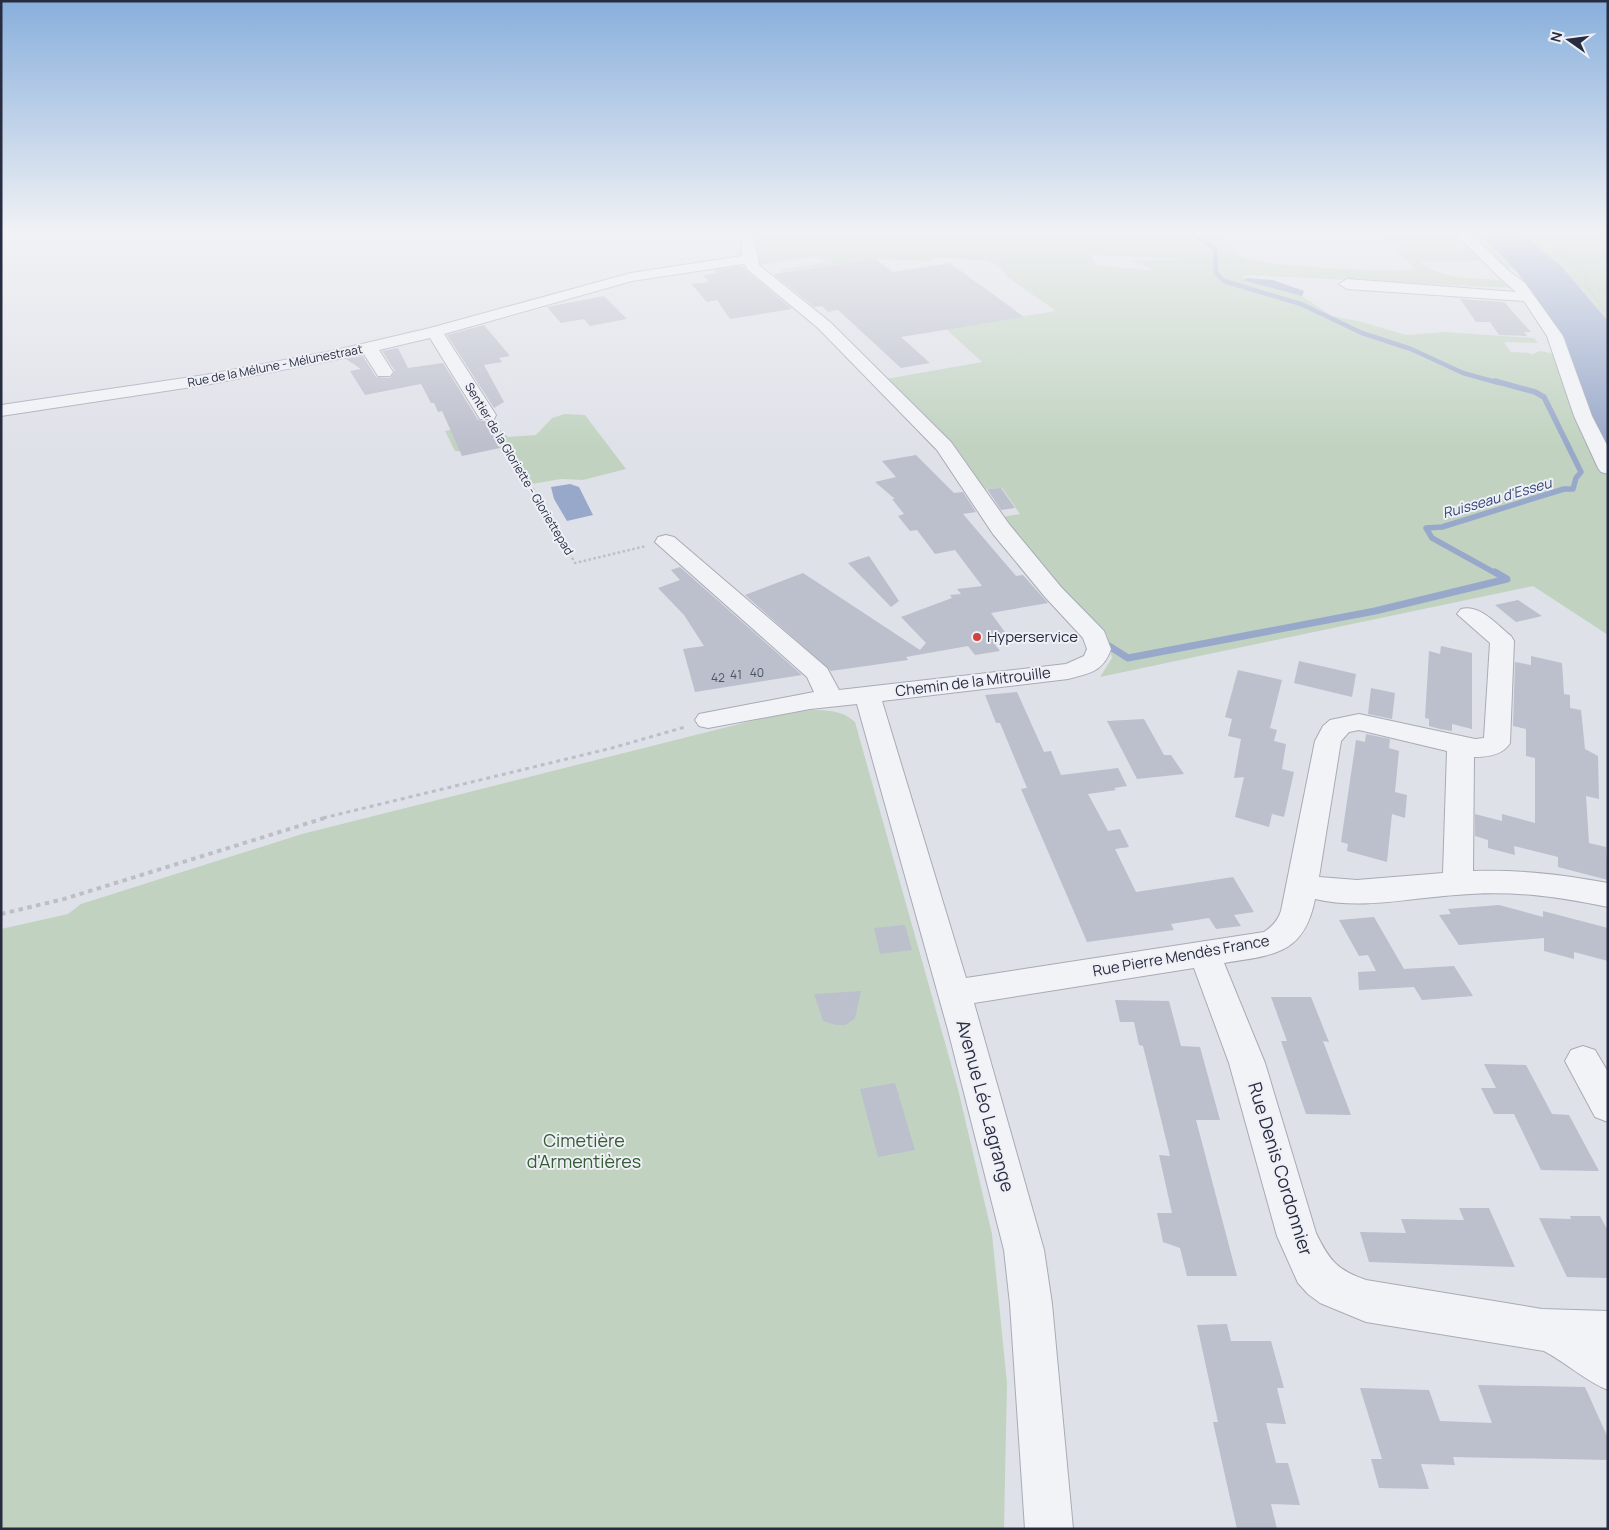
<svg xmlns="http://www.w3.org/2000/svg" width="1609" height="1530" font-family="Manrope,sans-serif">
<rect width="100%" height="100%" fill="#dfe1e9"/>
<!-- green -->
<path fill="#c1d3c0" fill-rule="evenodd" d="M752,233h469l14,15 -1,5c10,15 140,16 165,18l16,-2 -28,-29 -8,-3 -3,-4h101l22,18 18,19 -33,-9h-64c23,21 56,15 85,20l7,7 -267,-13 -3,5 60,16 30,20 30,6 44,13 38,-3 90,6 4,5 -34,-1 7,10 19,1 1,2 9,-4 16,3 52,100v181l-75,-49 -433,91 12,-19 -5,-23 -81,-85 -23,-33 17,-3 -18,-26 -17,1 -30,-43 -69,-67 96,-17 -36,-33 110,-18 -47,-33 -12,-13 -12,-4 -50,-4 -4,4 -55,-2 -94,13 -2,-2 46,-8 -8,-6 -58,9c-9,-14 -1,-22 -8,-32zM1091,255l99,4 -60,1 25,10 -58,-4z
M1522,233h86v88l-46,-54z
M565,414l20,1 41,54 -43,11 -22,-1 -29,5 -10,-3 -23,-34 -22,5 -22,-1 -10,-20 28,-6 20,-2 15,14 28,-2 16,-17z
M810,710c17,0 32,0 45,12l103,367 34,145 15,149 -3,146h-1003v-600l67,-15 13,-10 221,-70 457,-115z"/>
<!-- water -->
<path fill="#98a8ca" d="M1477,233h45l40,34 46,54v133c-35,-84 -58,-163 -131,-221z
M1248,278l25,2 31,11 -2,5 -60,-16z
M570,484l9,3 14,28 -26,6 -13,-22 -3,-12z"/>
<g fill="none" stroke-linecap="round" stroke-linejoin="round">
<!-- stream-far2 -->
<path stroke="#98a8ca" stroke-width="4.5" d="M1192,233l23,16 1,24 8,8 77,23 61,29 49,16 52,24 36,10"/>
<!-- stream-far1 -->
<path stroke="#98a8ca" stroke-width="5.5" d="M1495,381l40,11 9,5 37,75 -5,6 -3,11h-9l-122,38 -16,1 6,10 65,36"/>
<!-- stream -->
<path stroke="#98a8ca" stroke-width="7" d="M1109,646l19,12 247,-47 132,-32 -12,-7"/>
</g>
<!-- building -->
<path fill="#bcbfcc" d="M876,259l17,13 57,-9 74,54 -123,20 29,26 -29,5 -63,-58 -10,2 -6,-6 -8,1 -41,-33z
M742,266l5,5 45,38 -62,10 -13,-19 -10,2 -16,-18 18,-2 -6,-7 14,-2 -3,-3z
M604,296l23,23 -37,7 -6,-7 -23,4 -14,-16z
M1460,299l44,3 27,30h-7l3,4 -28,-1 -9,-13h-14z
M484,325l26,31 -11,2 3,4 -18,3 20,37 -10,6 -47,-73z
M398,348l10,20 35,-5 35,57 7,1 15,27 -38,8 -20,-45 -4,1 -4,-9h-3l-10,-19 -56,11 -15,-24 11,-2 -15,-10 17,-3 13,21 14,1 5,-7 -13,-20z
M916,455l38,38 9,-1 13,20 -13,2 53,62 7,-1 25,28 -57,10 19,26 -17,3 7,9 -25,4 -7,-9 -62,11 2,3 -77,11 -86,-76 58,-22 117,77 6,-7 -25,-26 51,-19 -2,-3 11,-1 -4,-5 25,-3 -27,-36 -20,4 -18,-24 -7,1 -12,-15 6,-2 -12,-15h3l-20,-17 21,-5 -14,-16z
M1001,488l14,20 -14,2 -14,-21z
M869,556l30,45 -8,6 -43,-44z
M680,567l122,108 -107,17 -12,-43 21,-3 -20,-31 -26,-27 22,-8 -9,-10z
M1518,600l24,16 -26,6 -21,-17z
M1441,646l31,7v76l-20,-5v7l-12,-2 -11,-3v-7l-4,-1 4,-67 11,3z
M1531,656l31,7 2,31 6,1v13l11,2 4,39 13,7 1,43 -13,-3 3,47 17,4 2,33 -50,-13v-10l-44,-11 1,9 -27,-7v-8l-13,-4v-22l27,7v-7l33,9v-65l-9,-2v-27l-13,-3 2,-64 16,3z
M1299,661l57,13 -4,23 -58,-14z
M1238,670l44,10 -12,48 7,2 -3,11 12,3 -4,25 12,3 -10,45 -12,-3 -3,13 -34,-10 9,-40 -10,1 7,-39 -13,-3 4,-17 -7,-2z
M1371,688l24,5 -3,26 -24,-5z
M1017,692l27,60 7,-1 10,24 57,-7 9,18 -13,2 2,2 -28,4 20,37 12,-2 9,18 -14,2 21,43 97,-15 21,35 -20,3 7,11 -25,3 -7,-11 -38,6 3,6 -87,12 -66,-153 6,-1 -27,-65h-4l-11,-28z
M1144,719l20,36h7l13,19 -47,5 -30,-58z
M1366,734l24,5 -1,9 10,3 -4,41 12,3 -2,23 -13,-4 -5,48 -40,-11 1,-7 -7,-2 15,-102 9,2z
M1499,905l44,12v-6l65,17v33l-34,-9v7l-30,-8v-13l-85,7 -20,-30 12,-1 -3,-5z
M1374,917l30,52 50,-3 19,30 -51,4 -8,-13 -55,3 -1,-18 18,-1 -8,-16 -9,1 -20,-36z
M905,925l7,25 -32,4 -6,-26z
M861,991l-6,27 -9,7h-10l-13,-4 -9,-27z
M1271,997h40l18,45 -6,-1 28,74 -45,-1 -25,-73h6z
M1115,1000l54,1 12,45 19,1 20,73h-24l41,156h-50l-7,-28 -17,-6 -6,-29h15l-13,-58 11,1 -27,-110 -4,-1 -5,-23h-14z
M1484,1064l42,1 26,49 17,1 30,56 -58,-1 -27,-56h-20l-13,-26h15z
M895,1083l20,67 -37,7 -18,-68z
M1459,1208h30l26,59 -146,-5 -9,-30 46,1 -5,-14 63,1z
M1570,1216h30l8,15v47l-41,-1 -28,-59 32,1z
M1227,1324l4,17h40l13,47h-7l9,36 -20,-1 10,40h12l12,42 -29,-1 6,25h-40l-24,-107h5l-21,-97z
M1478,1385l107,2 23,51v22l-155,-3 2,8 -34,-1 8,25 -50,-1 -8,-29h11l-22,-71 69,2 11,31 52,2z"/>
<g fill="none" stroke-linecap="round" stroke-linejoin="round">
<defs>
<path id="minor" d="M735,233h18l6,32 71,57 121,120 58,82 52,63 43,44 7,18c-8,23 -21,24 -43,30l-186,22 84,277 298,-46c9,-6 14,-12 17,-21l34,-170 8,-15 7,-6 29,-6 116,25 9,-1 6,-95 -33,-29 4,-5c19,-5 35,15 50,27l3,5 -4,102c-7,12 -22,14 -36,14l-1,114c51,-1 85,3 135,12v24c-53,-11 -98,-17 -152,-12 -46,3 -95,15 -141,4 -11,56 -42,56 -91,64l41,100 51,170c13,27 21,37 50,47l176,29 66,2v79c-23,-9 -41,-27 -64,-39l-178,-29 -46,-19 -12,-9 -10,-11 -21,-47 -48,-173 -35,-95 -220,35 70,247 8,54 21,225h-48l-15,-225 -6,-54 -56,-220 -91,-326 -47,5 -102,19 -9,-2 -4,-6 4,-6 115,-22 -7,-15 -152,-135 3,-5 8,-2 8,2 153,131 12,22 227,-26 18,-8 3,-7 -4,-11 -38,-41 -52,-63 -56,-84 -119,-122 -70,-58 -4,-6 -112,17 -188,53 52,81 -2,4h-14l-50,-81 -51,12 14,22 -3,4h-12l-14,-22 -159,31 -204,31v-11l204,-30 127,-24 98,-23 201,-55 111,-17 -1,-18zM1359,730l88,21 -4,122 -86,7 -38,-3 22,-136 8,-9z
M1455,233h15l39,38 16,12 38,53 29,80 16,31v27l-7,-2 -3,-4 -24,-52 -27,-80 -23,-35 -177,-12 -8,-5 8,-5 169,13 -17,-15z
M1583,1046l12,4 13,22v50l-13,-5 -30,-56 6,-11z"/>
</defs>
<!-- minor casing -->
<use href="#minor" stroke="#a8abb6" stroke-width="2"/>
<!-- path-far3 -->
<path stroke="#bdbfc7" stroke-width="2" stroke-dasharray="2 2" stroke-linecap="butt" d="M1537,233l28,22 23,24 -4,5 24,30
M1598,289l10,1"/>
<!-- path-far2 -->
<path stroke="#bdbfc7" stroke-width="2.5" stroke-dasharray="2.5 2.5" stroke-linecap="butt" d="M495,429l42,66 38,68 71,-17"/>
<!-- path-far1 -->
<path stroke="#bdbfc7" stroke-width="3" stroke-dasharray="4 4" stroke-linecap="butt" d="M323,818l289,-70 73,-21"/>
<!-- path -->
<path stroke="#bdbfc7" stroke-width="4" stroke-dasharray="4.5 4.5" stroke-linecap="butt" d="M1,914l63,-15 264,-82"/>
<!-- minor -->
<use href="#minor" fill="#f2f3f7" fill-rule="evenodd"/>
</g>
<!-- sky -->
<linearGradient id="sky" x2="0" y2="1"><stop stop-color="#88afdc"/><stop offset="0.52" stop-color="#f1f2f5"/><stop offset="1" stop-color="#f1f2f5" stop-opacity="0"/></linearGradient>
<rect width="1609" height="447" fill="url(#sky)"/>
<!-- markers -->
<circle fill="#d2433f" stroke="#eef0f6" stroke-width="2" cx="977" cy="637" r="5"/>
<g text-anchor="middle" stroke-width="4" stroke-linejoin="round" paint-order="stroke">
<!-- far-street labels -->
<g font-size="12" fill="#272c40" stroke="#eef0f6">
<text transform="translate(275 366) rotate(-11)" y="4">Rue de la Mélune - Mélunestraat</text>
<text transform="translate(519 469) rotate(59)" y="4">Sentier de la Gloriette - Gloriettepad</text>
</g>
<!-- number labels -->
<g font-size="12" fill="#4c5163">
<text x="757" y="677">40</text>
<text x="736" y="679">41</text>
<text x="718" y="682">42</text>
</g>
<!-- far-water labels -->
<g font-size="14" font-style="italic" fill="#304375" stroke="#eef0f6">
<text transform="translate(1497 498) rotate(-16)" y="5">Ruisseau d'Esseu</text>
</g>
<!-- poi labels -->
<g font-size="15" fill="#272c40" stroke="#eef0f6" text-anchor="start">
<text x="987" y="642">Hyperservice</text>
</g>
<!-- street labels -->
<g font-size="15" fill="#272c40" stroke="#eef0f6">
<text transform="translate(973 682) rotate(-7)" y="5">Chemin de la Mitrouille</text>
<text transform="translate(1181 956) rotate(-10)" y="5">Rue Pierre Mendès France</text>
</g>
<!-- near-street labels -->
<g font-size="18" fill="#272c40" stroke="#eef0f6">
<text transform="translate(985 1106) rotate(75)" y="6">Avenue Léo Lagrange</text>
<text transform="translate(1280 1169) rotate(73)" y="6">Rue Denis Cordonnier</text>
</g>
<!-- near-park labels -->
<g font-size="18" fill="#355c34" stroke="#eef0f6">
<text x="584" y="1147">Cimetière<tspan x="584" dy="21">d'Armentières</tspan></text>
</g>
</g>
<!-- border -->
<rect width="1609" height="1530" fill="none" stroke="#272c40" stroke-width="5"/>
<!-- north arrow -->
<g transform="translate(1569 40) rotate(284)" stroke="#eef0f6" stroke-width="4" paint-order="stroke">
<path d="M0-4L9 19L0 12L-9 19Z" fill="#272c40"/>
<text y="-8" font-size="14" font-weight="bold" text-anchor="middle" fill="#272c40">N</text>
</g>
</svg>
